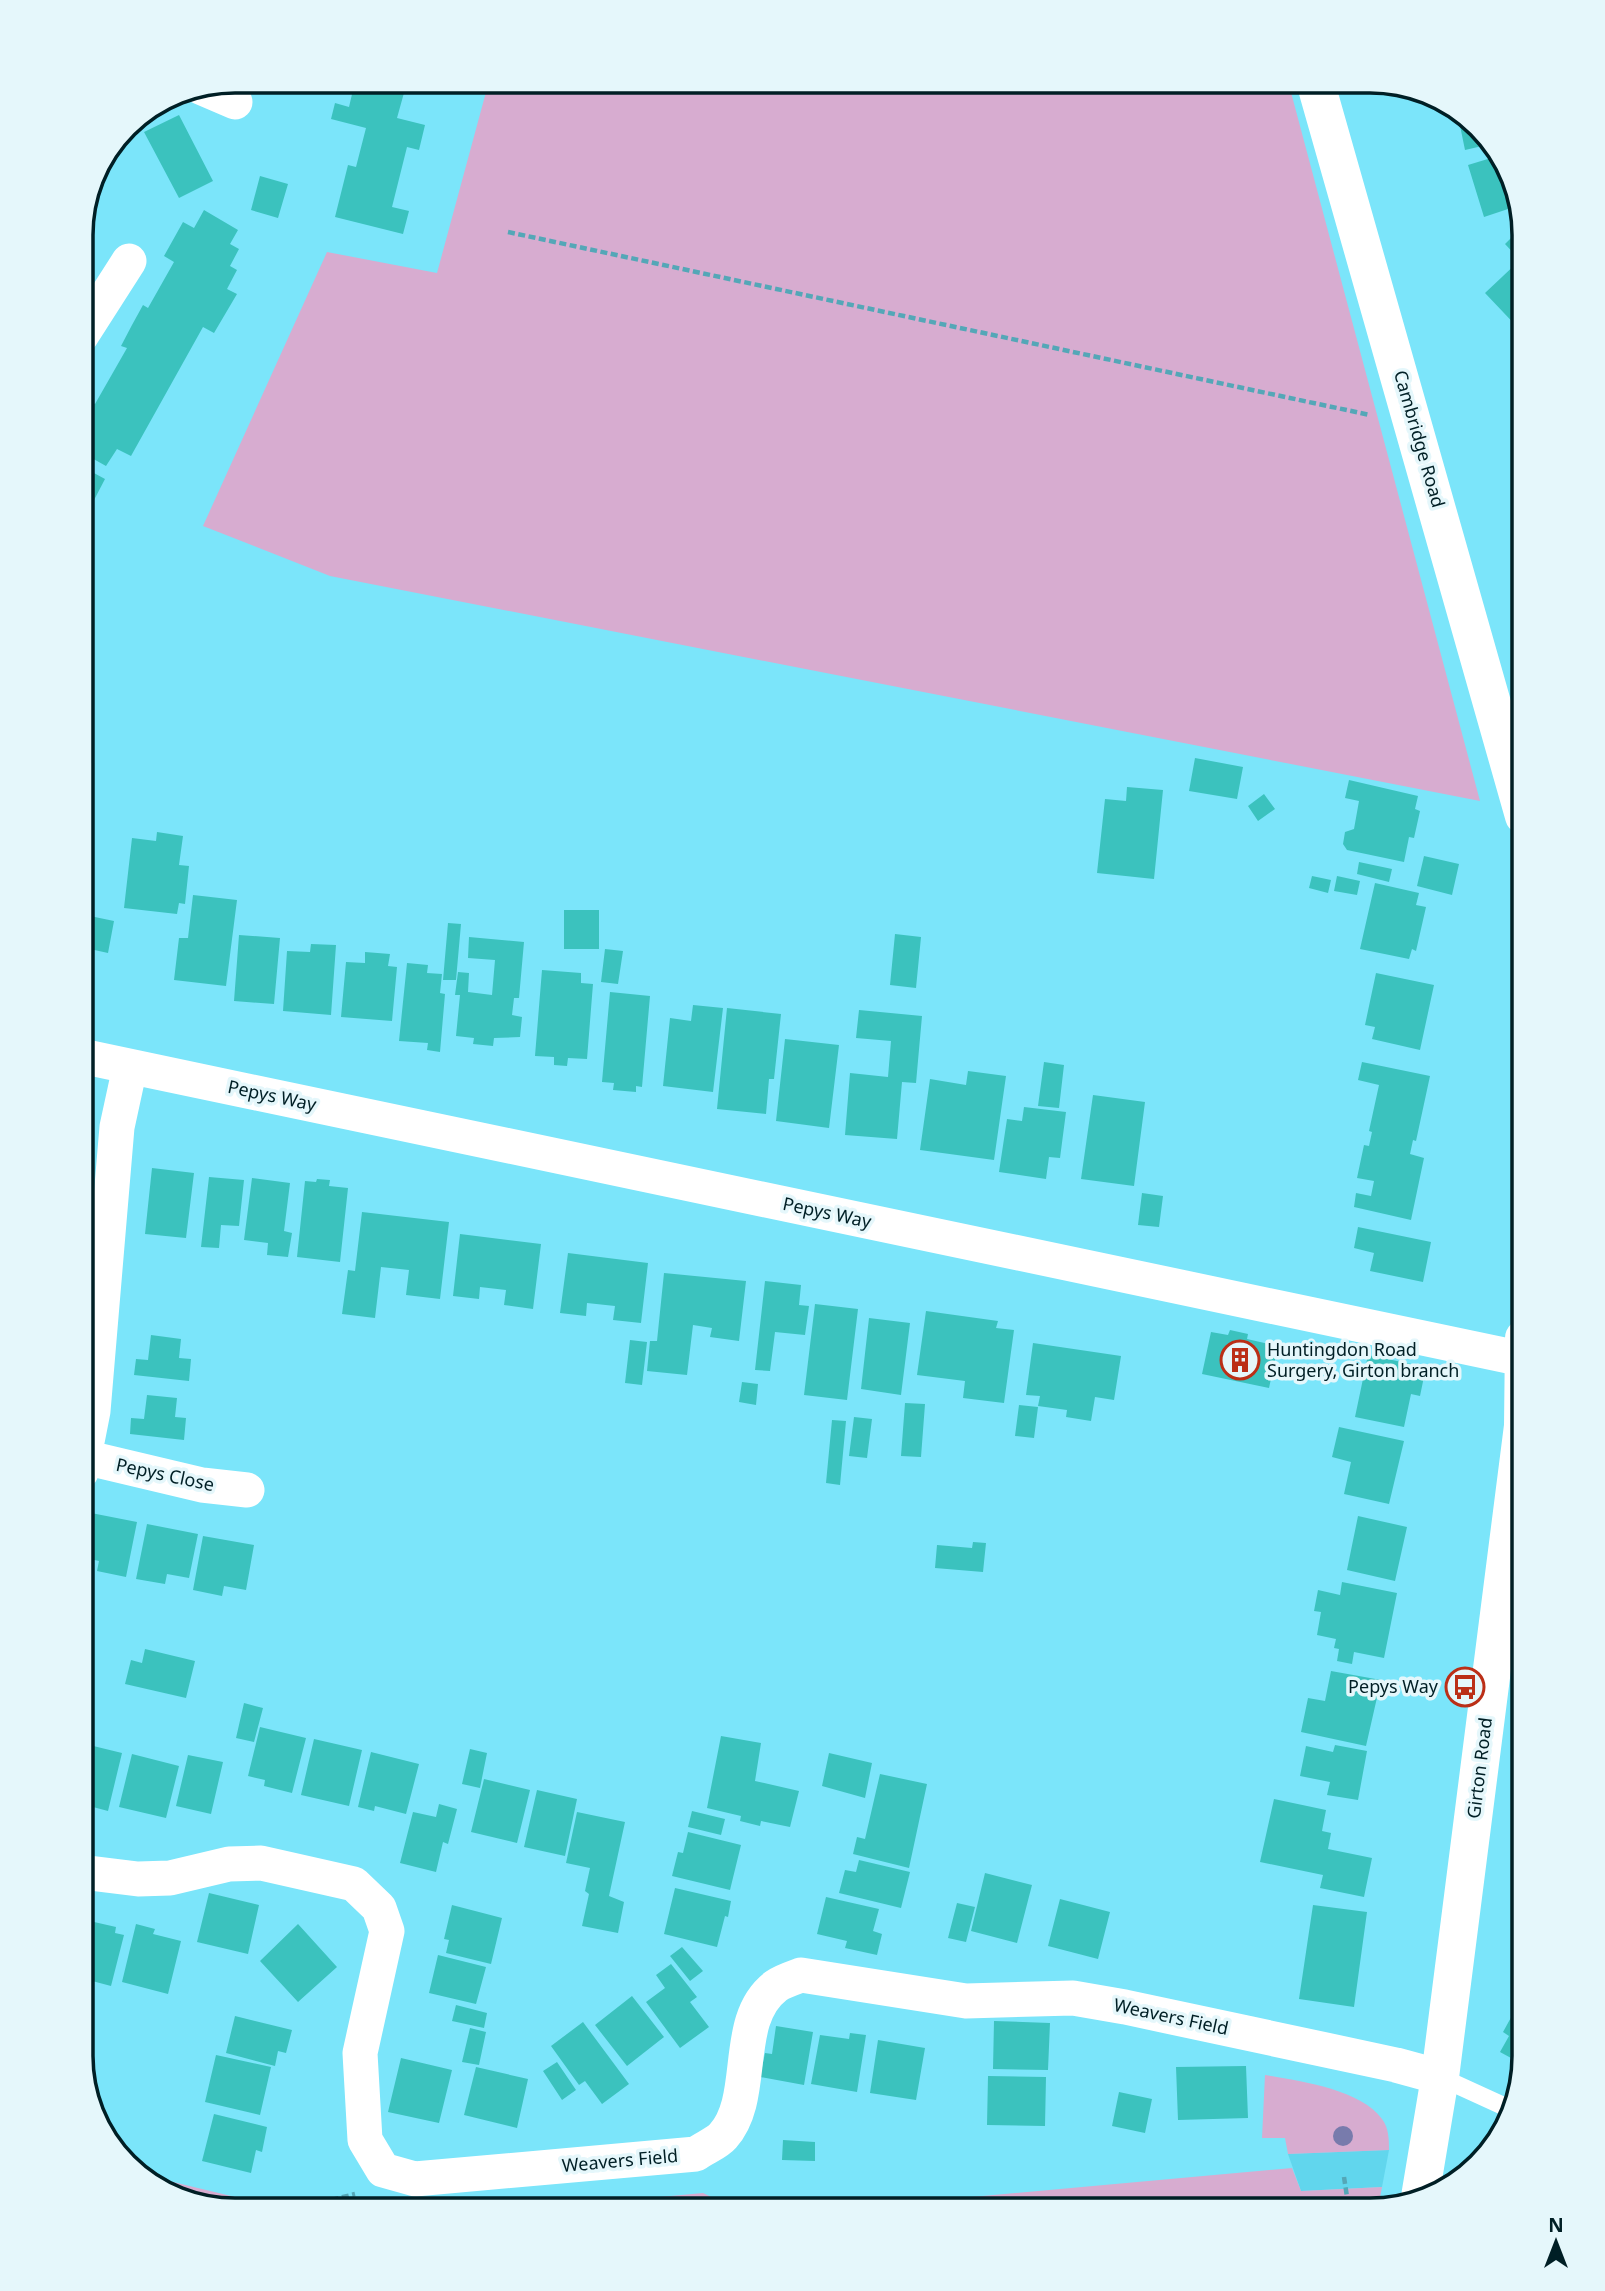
<svg xmlns="http://www.w3.org/2000/svg" width="1605" height="2291" font-family="'Noto Sans',sans-serif">
<rect width="100%" height="100%" fill="#7be5fa"/>
<!-- built -->
<path fill="#61d6ed" d="M1389,2150l-7,37 -81,4 -13,-37z"/>
<!-- green -->
<path fill="#d7acd0" d="M489,81h799l192,720 -1150,-225 -127,-50 124,-274 110,21z
M1265,2075c34,6 95,14 117,44 7,9 7,21 7,31l-101,4 -3,-16h-23z
M1292,2168l9,23 81,-4 -4,21 -7,2h-511l90,-11z
M150,2182h23l99,24 -5,4h-42l-68,-20z
M703,2193l36,17h-218z"/>
<!-- building -->
<path fill="#3bc2be" d="M368,81l39,1 -10,36 28,7 -6,25 -12,-3 -15,60 17,4 -6,23 -68,-17 13,-52 8,2 10,-39 -35,-9 4,-16 14,4 4,-17 12,3z
M1456,106l35,38 -26,6z
M179,115l34,66 -34,17 -35,-66z
M1501,155l3,3 13,48 -33,11 -16,-52z
M260,176l28,8 -10,34 -27,-8z
M204,210l34,20 -8,14 9,5 -9,17 7,4 -10,19 10,5 -23,39 -11,-6 -72,129 -14,-7 -11,17 -25,-14v-56l14,8 32,-56 -6,-2 11,-21 11,-20 5,3 26,-46 -10,-6 19,-34 11,6z
M1517,232l7,8v90l-2,2 -37,-39 35,-33 -15,-16z
M1524,375v29l-12,-22z
M81,466l24,13 -24,46z
M1195,758l48,9 -6,32 -48,-8z
M1349,780l69,16 -3,13 5,2 -6,27 -5,-1 -5,25 -57,-12 -4,-6 2,-12 9,-3 5,-28 -14,-3z
M1127,787l36,3 -9,89 -57,-6 8,-74 21,2z
M1264,794l11,15 -17,12 -10,-15z
M157,832l26,4 -4,29 10,1 -4,38 -6,-1 -2,11 -53,-6 8,-70 24,3z
M1424,856l35,8 -7,31 -35,-9z
M1359,862l33,7 -3,13 -32,-8z
M1312,876l19,4 -3,13 -19,-5z
M1337,876l23,5 -3,14 -23,-4z
M1375,883l44,10 -3,12 10,2 -10,44 -4,-2 -3,10 -49,-10z
M193,895l44,5 -11,86 -52,-6 5,-42h9z
M81,897l13,3 -4,16 24,5 -6,32 -27,-6z
M564,910h35v39h-35z
M448,923l13,1 -5,56h-13z
M895,934l26,3 -5,51 -26,-3z
M239,935l41,3 -6,66 -40,-3z
M469,937l55,5 -5,56h-5l-2,17 10,2 -2,20 -26,1 -1,8 -20,-2 1,-6 -18,-2 4,-41h-5l3,-23 11,1 -1,19 24,3 3,-35 -27,-2z
M311,944l25,1 -5,70 -48,-4 4,-60 23,1z
M605,949l18,2 -5,33 -17,-2z
M365,952l25,2 -2,12 9,1 -5,54 -51,-4 5,-55 19,1z
M407,963l21,2 -1,8 15,1 -2,19 5,1 -5,58 -13,-2 1,-7 -29,-2z
M542,970l39,3v10l12,1 -6,75 -19,-1 -1,8 -13,-1v-8l-19,-1z
M1376,973l58,12 -14,65 -48,-11 3,-12 -10,-2z
M610,992l40,4 -8,91 -6,-1v6l-23,-2 1,-7 -12,-1z
M693,1005l30,3 -10,84 -50,-6 7,-68 21,3z
M727,1008l54,6 -7,65h-5l-3,35 -49,-5z
M859,1010l63,6 -6,67 -14,-1 -5,57 -52,-4 5,-62 38,4 3,-36 -35,-3z
M785,1039l54,6 -10,83 -53,-7z
M1044,1062l20,3 -5,43 -21,-2z
M1362,1062l68,14 -14,65 -3,-1 -3,14 14,4 -13,62 -57,-13 2,-14 15,3 3,-15 -17,-3 7,-33 5,1 3,-14 -3,-1 10,-46 -21,-5z
M968,1071l38,5 -12,84 -74,-10 10,-71 36,6z
M1093,1095l52,7 -11,84 -53,-7z
M1024,1107l42,5 -6,46 -11,-1 -3,22 -47,-7 8,-53 15,2z
M152,1168l42,5 -8,65 -41,-4z
M209,1177l35,3 -5,46 -18,-1 -2,23 -18,-1z
M252,1178l38,5 -6,48 8,2 -4,24 -21,-2 1,-12 -24,-3z
M317,1179l13,1 -1,6 19,2 -8,74 -43,-5 8,-76 11,1z
M1142,1193l21,3 -4,31 -21,-2z
M362,1212l87,10 -9,77 -34,-4 3,-25 -28,-3 -6,51 -33,-4 6,-44 7,1z
M1358,1227l73,15 -8,40 -53,-11 4,-18 -20,-5z
M460,1234l81,10 -8,65 -29,-4 2,-15 -26,-3 -1,12 -26,-3z
M568,1253l80,10 -7,60 -28,-3 2,-14 -28,-3 -1,13 -26,-3z
M664,1273l82,8 -7,60 -29,-4 2,-9 -19,-3 -6,50 -40,-4 3,-30h7z
M765,1281l36,4 -2,20 10,1 -4,29 -30,-3 -5,39 -15,-1z
M815,1304l43,5 -11,91 -43,-5z
M926,1311l72,10 -2,7 18,2 -10,73 -41,-5 2,-17 -48,-6z
M869,1318l41,5 -9,72 -40,-6z
M1230,1330l18,4 -1,5 31,7 -9,42 -67,-14 9,-42 17,3z
M151,1335l30,4 -2,19 12,1 -2,22 -55,-6 2,-16 12,1z
M630,1340l17,2 -5,43 -17,-2z
M1033,1343l88,13 -7,44 -19,-3 -4,24 -25,-4 1,-7 -29,-4 2,-10 -14,-1z
M1368,1355l58,12 -6,29 -9,-2 -7,33 -49,-10z
M742,1382l16,2 -2,21 -17,-3z
M147,1395l30,3 -2,19 11,1 -2,22 -54,-6 1,-16 13,1z
M905,1403l20,1 -4,53 -20,-1z
M1019,1405l19,2 -4,31 -19,-2z
M854,1417l18,2 -5,39 -18,-2z
M832,1420l14,1 -6,64 -14,-2z
M1339,1427l65,14 -15,63 -45,-10 7,-32 -19,-5z
M86,1512l51,10 -11,55 -29,-6 2,-10 -18,-4v-18z
M1358,1516l49,11 -12,54 -48,-11z
M147,1524l51,10 -9,44 -22,-4 -2,10 -29,-5z
M203,1536l51,9 -8,45 -22,-4 -2,10 -29,-6z
M973,1542l13,1 -3,29 -48,-4 2,-23 35,3z
M1342,1582l55,11 -13,65 -30,-6 -2,12 -15,-3 2,-12 -5,-1 2,-9 -19,-4 4,-23 -7,-1 4,-21 22,5z
M145,1649l50,12 -9,37 -61,-14 6,-24 11,3z
M1331,1671l50,9 -15,66 -65,-14 7,-34 17,3z
M244,1703l19,5 -9,34 -18,-4z
M260,1727l46,11 -14,55 -28,-7 1,-6 -17,-4z
M721,1736l40,7 -6,38 44,10 -9,36 -29,-6 -1,5 -20,-5 1,-5 -34,-8z
M314,1739l48,11 -13,56 -48,-11z
M81,1743l41,10 -14,58 -15,-4 1,-7 -13,-3z
M1335,1745l32,6 -9,49 -31,-5 3,-13 -30,-6 6,-30 27,6z
M470,1749l17,4 -7,35 -18,-4z
M371,1752l48,12 -13,50 -31,-8 -1,5 -16,-4z
M829,1753l43,10 -7,35 -43,-12z
M132,1754l47,12 -13,52 -47,-11z
M188,1755l35,7 -12,52 -35,-8z
M880,1774l47,10 -18,84 -56,-14 4,-17 8,2z
M484,1779l46,11 -13,53 -46,-11z
M537,1790l40,9 -12,57 -41,-9z
M1274,1799l52,11 -4,21 9,2 -3,16 44,9 -8,39 -44,-9 3,-13 -63,-13z
M439,1804l18,5 -9,35 -5,-2 -7,30 -36,-9 13,-51 23,5z
M692,1811l33,8 -4,16 -33,-8z
M577,1812l48,10 -16,74 15,6 -6,31 -36,-7 7,-32 -4,-3 5,-23 -24,-5z
M688,1832l53,13 -11,45 -58,-14 6,-24 5,1z
M859,1860l51,12 -9,36 -62,-15 6,-23 11,2z
M985,1873l47,12 -15,58 -46,-12z
M675,1888l56,13 -3,16 -3,-1 -8,31 -53,-13z
M209,1893l50,12 -11,49 -51,-12z
M826,1897l53,12 -6,22 9,3 -5,21 -32,-7 2,-7 -30,-7z
M1060,1899l50,13 -12,47 -50,-13z
M957,1903l18,4 -9,35 -18,-4z
M452,1905l50,13 -11,46 -45,-11 3,-13 -5,-1z
M1313,1905l54,7 -13,95 -55,-8z
M81,1919l35,8 -1,6 9,2 -13,51 -30,-8z
M136,1924l19,5 -2,5 28,7 -13,53 -46,-12z
M298,1924l39,43 -39,35 -38,-41z
M682,1947l21,24 -13,10 -20,-25z
M438,1955l48,12 -10,37 -47,-11z
M671,1964l26,33 -7,5 19,25 -29,21 -34,-46 19,-14 -9,-13z
M1524,1994v63l-2,7 -22,-12 9,-16 -6,-4z
M632,1996l32,41 -37,29 -32,-41z
M456,2005l31,8 -3,15 -32,-7z
M235,2016l57,14 -6,23 -8,-2 -3,15 -49,-13z
M994,2021l56,2 -2,47 -55,-1z
M583,2022l46,62 -27,20 -17,-23 -6,4 -28,-39z
M776,2026l37,6 -9,53 -44,-8 5,-24 7,1z
M470,2028l16,4 -7,33 -17,-3z
M850,2033l16,2 -9,57 -46,-8 9,-49 29,4z
M878,2040l47,8 -9,52 -46,-7z
M216,2055l55,12 -11,48 -55,-13z
M401,2058l51,12 -13,53 -51,-11z
M557,2062l19,28 -14,10 -19,-29z
M1246,2066l2,52 -70,2 -2,-53z
M476,2067l52,12 -11,49 -53,-13z
M988,2076l58,1 -1,49 -58,-1z
M1119,2092l33,7 -7,34 -33,-7z
M214,2114l53,13 -5,25 -6,-2 -5,23 -49,-12z
M783,2140l32,2v19l-33,-1z"/>
<g fill="none" stroke-linecap="round" stroke-linejoin="round">
<!-- path -->
<path stroke="#54a7b7" stroke-width="4.5" stroke-dasharray="7 3.5" stroke-linecap="butt" d="M508,232l862,183
M1344,2177l5,33
M291,2210l64,-16"/>
<!-- service -->
<path stroke="#fff" stroke-width="18" d="M1440,2077l70,32"/>
<!-- minor -->
<path stroke="#fff" stroke-width="35" d="M200,87l35,15
M81,336l48,-75
M81,1056l1442,303
M84,1457l118,28 45,5
M81,1472l12,-61 24,-284 13,-60
M81,1872l57,7 32,-1 59,-14 32,-1 93,21 25,24 8,23 -27,122 5,87 18,30 32,9 281,-25c8,-6 21,-11 27,-18 35,-39 8,-116 53,-150 7,-5 17,-8 25,-11l165,26 107,-3 52,9 271,58 44,12"/>
<!-- tertiary -->
<path stroke="#fff" stroke-width="38" d="M1315,81l209,735
M1420,2197l20,-120 83,-651 1,-88"/>
</g>
<!-- trees -->
<circle fill="#787bac" cx="1343" cy="2136" r="10"/>
<!-- icons -->
<defs>
<symbol id="building-ring" viewBox="-11 -11 22 22"><circle r="9.5" fill="#e5f7fb" stroke="#bb2f17" stroke-width="1.5"/><path d="M-4-6H4V6H1V3H-1V6H-4ZM-2.5-4.3h1.7v1.8h-1.7ZM.8-4.3h1.7v1.8H.8ZM-2.5-1h1.7V.8h-1.7ZM.8-1h1.7V.8H.8Z" fill="#bb2f17"/></symbol>
<symbol id="bus-ring" viewBox="-11 -11 22 22"><circle r="9.5" fill="#e5f7fb" stroke="#bb2f17" stroke-width="1.5"/><path d="M-5-6H5V4H4V6H2V4H-2V6H-4V4H-5ZM-3.5-4V0h7V-4ZM-3.5 1.2v1.5H-2V1.2ZM2 1.2v1.5H3.5V1.2Z" fill="#bb2f17"/></symbol>
</defs>
<g fill-rule="evenodd">
<use href="#building-ring" x="1218" y="1338" width="44" height="44"/>
<use href="#bus-ring" x="1443" y="1665" width="44" height="44"/>
</g>
<g text-anchor="middle" stroke-width="7" stroke-linejoin="round" paint-order="stroke">
<!-- street labels -->
<g font-size="18" fill="#001f25" stroke="#e5f7fb">
<text transform="translate(1419 439) rotate(74)" y="6">Cambridge Road</text>
<text transform="translate(272 1096) rotate(12)" y="6">Pepys Way</text>
<text transform="translate(827 1213) rotate(12)" y="6">Pepys Way</text>
<text transform="translate(165 1475) rotate(12)" y="6">Pepys Close</text>
<text transform="translate(1480 1768) rotate(-83)" y="6">Girton Road</text>
<text transform="translate(1171 2017) rotate(12)" y="6">Weavers Field</text>
<text transform="translate(620 2161) rotate(-5)" y="6">Weavers Field</text>
</g>
<!-- poi labels -->
<g font-size="18" fill="#001f25" stroke="#e5f7fb" text-anchor="start">
<text x="1267" y="1356">Huntingdon Road<tspan x="1267" dy="21">Surgery, Girton branch</tspan></text>
<text x="1438" y="1693" text-anchor="end">Pepys Way</text>
</g>
</g>
<!-- crop -->
<path d="M0 0H1605V2291H0ZM235 93H1370A142 142 0 0 1 1512 235V2056A142 142 0 0 1 1370 2198H235A142 142 0 0 1 93 2056V235A142 142 0 0 1 235 93Z" fill="#e5f7fb" fill-rule="evenodd"/>
<path fill="none" stroke="#001f25" stroke-width="3.5" d="M235 93H1370A142 142 0 0 1 1512 235V2056A142 142 0 0 1 1370 2198H235A142 142 0 0 1 93 2056V235A142 142 0 0 1 235 93Z"/>
<!-- north arrow -->
<g transform="translate(1556 2242)" stroke="#e5f7fb" stroke-width="5" paint-order="stroke">
<path d="M0-5L12 26L0 18L-12 26Z" fill="#001f25"/>
<text y="-10" font-size="19" font-weight="bold" text-anchor="middle" fill="#001f25">N</text>
</g>
</svg>
